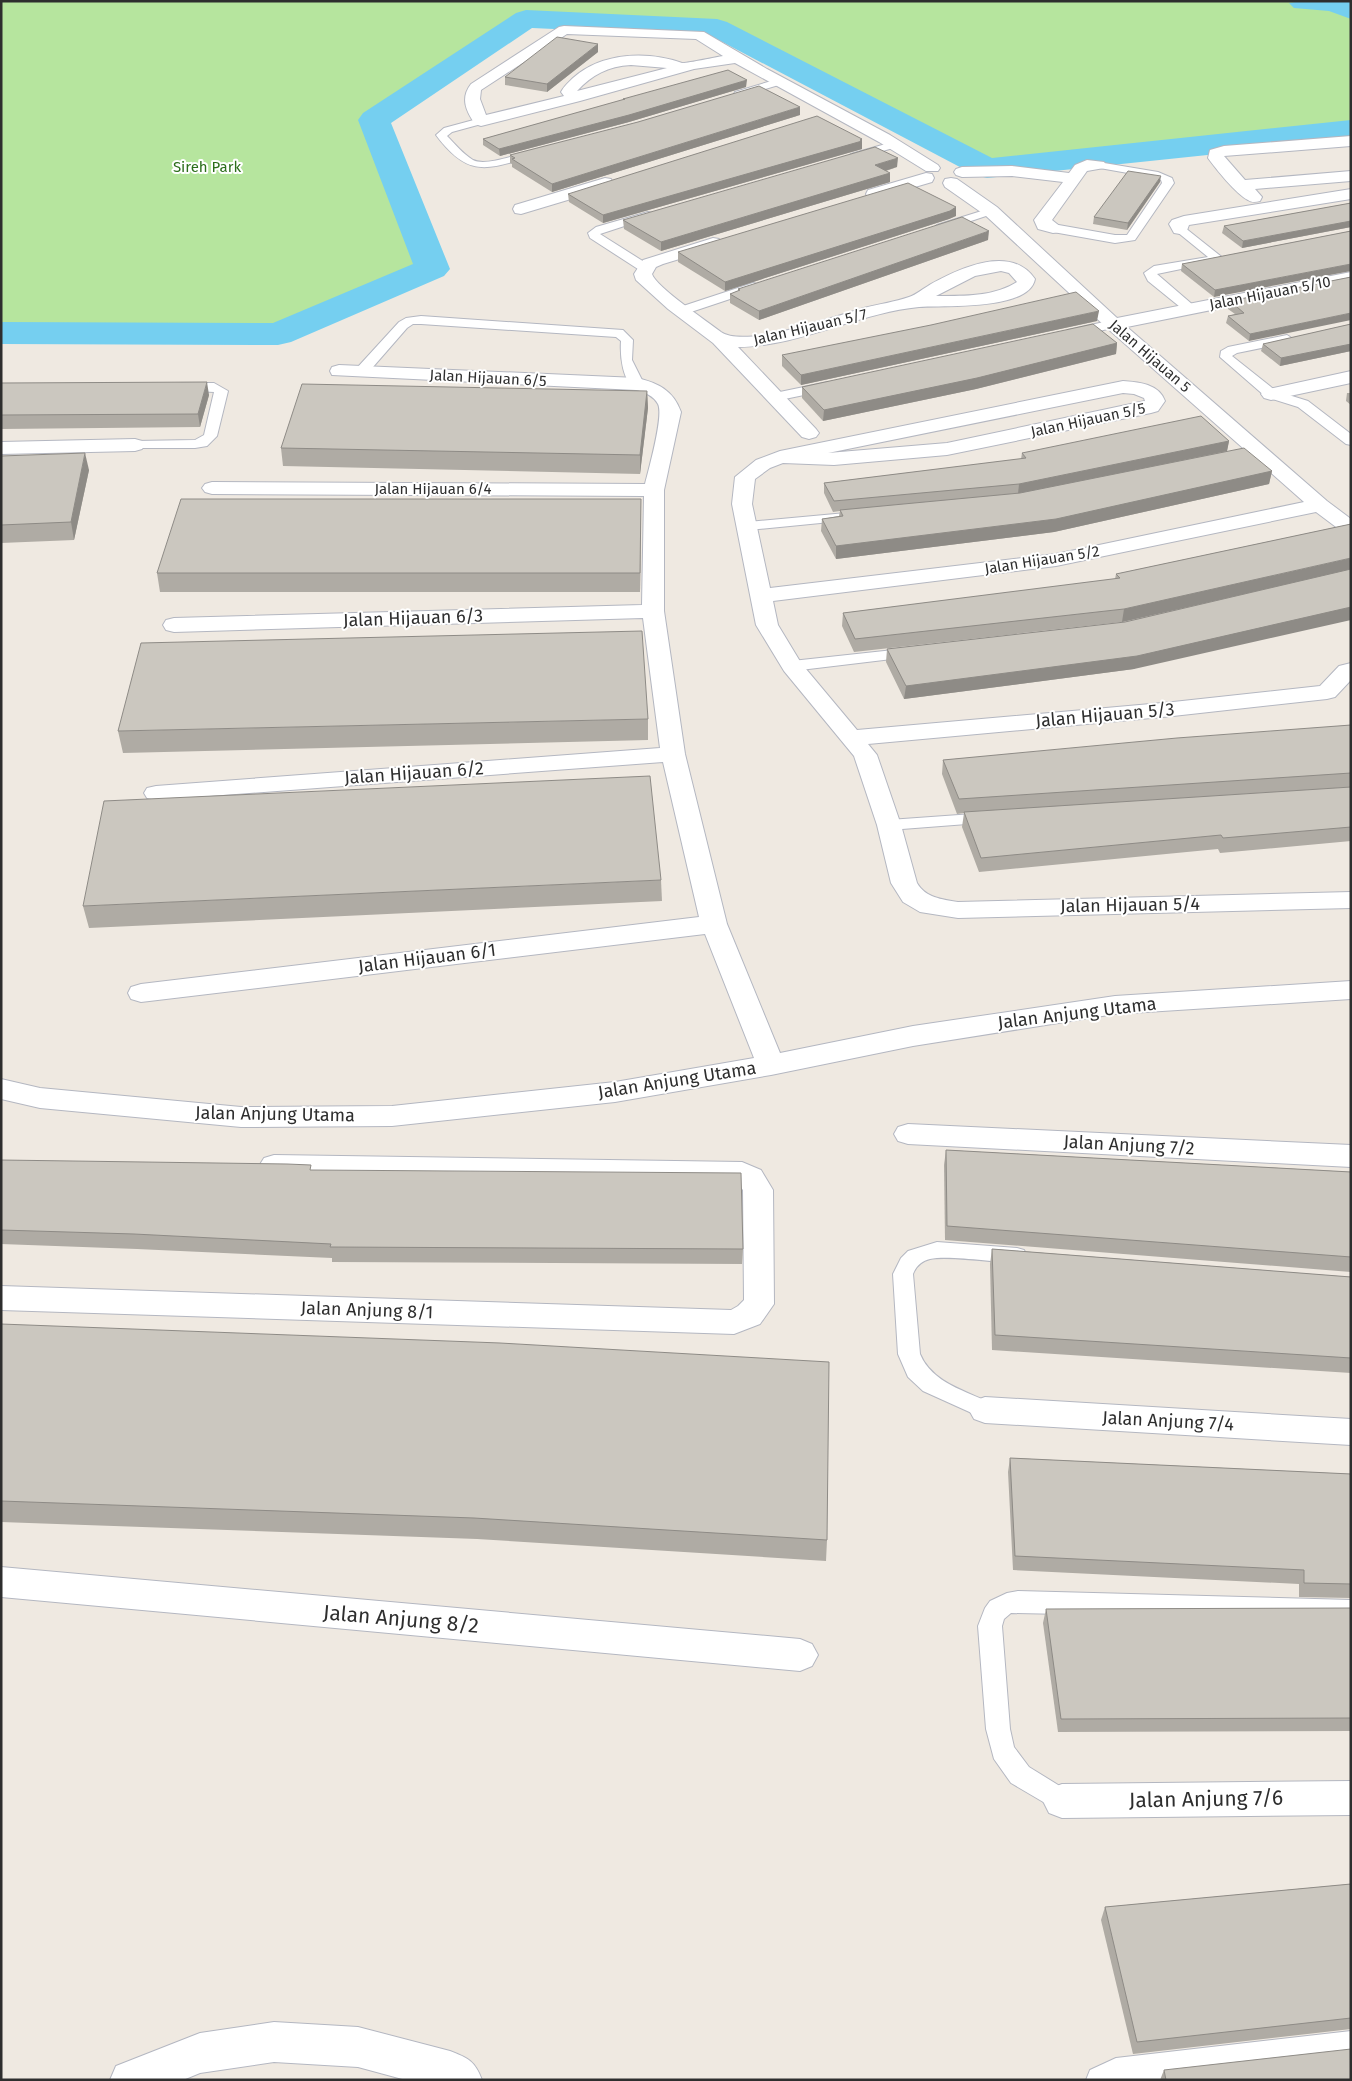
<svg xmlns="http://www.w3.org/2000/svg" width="1352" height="2081" font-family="'Fira Sans',sans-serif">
	<rect width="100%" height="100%" fill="#efe9e1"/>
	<!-- green -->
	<polygon fill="#b6e59e" points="1,1 1339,1 1351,3 1351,130 987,168 717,28 526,19 374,120 432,269 278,334 1,333"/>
	<!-- water -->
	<polygon fill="#75cff0" points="1302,1 1351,1 1351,19 1329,11 1294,8 1289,3"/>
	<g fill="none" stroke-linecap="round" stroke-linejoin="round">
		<!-- river -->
		<polygon fill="#75cff0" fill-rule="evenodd" points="526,10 717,19 727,22 992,158 1351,120 1351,140 987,178 975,175 711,36 532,28 391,123 450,269 444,276 291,342 278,345 1,344 1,322 273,323 413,264 358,120 363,113 516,13"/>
		<defs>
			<g id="lane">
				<polygon points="778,79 782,80 783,82 782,84 739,97 734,94 735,92"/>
				<path d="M481 118 486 121 485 123 452 132 447 136C455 144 463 154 473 160 486 167 521 153 535 150L541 153 539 155C490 167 471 182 436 135L444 128Z"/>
				<polygon points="896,141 900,142 901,144 900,146 855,159 849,156 851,154"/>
				<polygon points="1098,162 1158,172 1172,178 1174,183 1135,240 1115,243 1053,232 1047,228 1053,224 1115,235 1127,235 1162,183 1161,180 1156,178 1094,167 1092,165"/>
				<polygon points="991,208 997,211 995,213 941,231 935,227 937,225"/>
				<polygon points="648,212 652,213 654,215 652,217 600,234 649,265 651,268 649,271 641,271 590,238 588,233 596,227"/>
				<polygon points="1180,225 1184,227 1223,258 1217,262 1212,260 1210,263 1157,274 1193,305 1195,308 1189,312 1185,311 1148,281 1144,273 1154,266 1208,257 1176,231 1174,229 1176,227"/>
				<polygon points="753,283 757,284 759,287 757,290 685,314 681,315 675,311 677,308"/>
				<path d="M421 316 623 330 633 340 632 360 644 384 637 388C622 384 620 354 621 341L616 337 421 324H413L407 328 366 375H356L355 372 356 369 399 322 406 318Z"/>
				<polygon points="1113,320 1119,324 1117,327 1072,337 1066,333 1068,330"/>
				<polygon points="1287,335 1293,339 1291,342 1237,353 1232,356 1276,391 1308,401 1351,434 1351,445 1346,444 1298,407 1266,397 1220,357 1221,351 1228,347"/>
				<polygon points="828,382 835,386 833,389 775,401 768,397 770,394"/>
				<polygon points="182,383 214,383 228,391 217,436 207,446 195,448 130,448 128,445 130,442 135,441 195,440 204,435 214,392 177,390 175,387 177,384"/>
				<polygon points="846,513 851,514 853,517 851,520 748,530 743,529 741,526 743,523 748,522"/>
				<polygon points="912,648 917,650 920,653 917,656 792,671 787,669 784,666 787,663 792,661"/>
				<polygon points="987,813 993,814 995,818 993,822 889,830 883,829 881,825 883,821 889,820"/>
				<path d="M937 1242 1017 1248 1024 1250 1027 1256 1024 1262 1017 1264C997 1262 948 1255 930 1259 922 1261 916 1266 913 1274L920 1354C932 1383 966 1391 993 1404L996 1410 993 1416 985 1419 923 1391 908 1377 898 1354 893 1274 901 1258 908 1251Z"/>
				<polygon points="1018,1591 1351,1600 1351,1620 1011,1613 1004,1619 1002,1626 1010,1729 1014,1747 1029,1767 1071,1793 1075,1801 1071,1809 1062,1813 1011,1783 994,1759 986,1729 978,1626 985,1608 990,1601 1007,1593"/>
				<polygon points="1351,2031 1351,2059 1169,2080 1086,2080 1090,2070 1116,2058"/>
			</g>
			<g id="street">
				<path d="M564 26 704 32 767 69 890 135 938 165 940 168 938 171H926L879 142 735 63 694 69 580 101 481 126 475 124C466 111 460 98 471 84L559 27ZM567 34 696 39 723 56C717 57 684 64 682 63 648 51 602 52 573 78 569 82 564 86 561 92L564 96 486 115 480 99 481 90ZM631 65 667 68 577 91C592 75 608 66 631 65Z"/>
				<path d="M1351 136V146L1224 156 1245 180 1351 171V181L1255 189 1262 197 1260 201C1256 202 1252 203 1248 200 1236 194 1216 169 1208 158L1210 150 1224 146Z"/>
				<polygon points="1087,160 1104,162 1106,165 1104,168 1087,171 1052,220 1062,228 1059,232 1053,233 1038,229 1034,220 1063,182 1012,176 962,177 956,175 954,172 956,169 962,167 1012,166 1069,173 1075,165"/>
				<polygon points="926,173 932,174 934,178 932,182 874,199 868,198 866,194 868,190"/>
				<polygon points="605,178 611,179 613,183 611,187 521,214 515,213 513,209 515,205"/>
				<path d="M951 178 957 179 997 207 1117 318 1351 272V282L1127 327 1327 501 1351 519V535L1344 533 1316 512 1056 566 773 601 778 625 801 663 857 730 1173 702 1320 686 1339 666 1351 663V680L1335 697 1327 699 1173 716 868 744 877 755 901 825 917 883C926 898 941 899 958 902L1351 892V908L958 918 920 912 903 902 891 883 877 825 854 756 784 671 756 625 732 504 735 477 756 460 780 451 1123 381C1139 382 1159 384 1165 401L1158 411 1151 413 947 455 834 465 783 463 770 468 755 479 752 504 770 588 1056 554 1304 502 1107 328 985 215 945 187 943 183 945 179ZM1123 393 1134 394 1144 398 1145 401 947 443 828 453Z"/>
				<polygon points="1351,189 1351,199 1189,225 1186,233 1180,234 1174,233 1169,224 1172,220 1184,216"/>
				<path d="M713 238 719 239 722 243 719 247 663 264 656 267 652 274C656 287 707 321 721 332 746 349 835 316 864 308 879 304 895 302 909 297 916 295 924 288 931 284 960 268 1011 244 1035 279 1029 311 944 305 919 307 858 313 801 346 738 347L816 429 819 433 816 437 809 439 802 437 713 343 668 309 636 280 634 274 643 260ZM1001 271 1009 273 1017 282C993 297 963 296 936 296L975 276Z"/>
				<path d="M339 365 637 378C658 383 673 390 681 412L664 490V611L685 754 727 924 780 1053 913 1026 1115 996 1351 981V999L1115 1014 913 1046 771 1075 615 1102 392 1126 241 1127 40 1108 1 1099V1079L40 1088 241 1107 392 1106 615 1082 754 1058 705 934 141 1002 131 999 128 993 131 987 141 984 699 917 663 762 156 800 147 798 144 793 147 788 156 786 660 748 643 618 174 632 166 630 163 625 166 620 174 618 642 605 644 496 212 494 205 492 202 488 205 484 212 482 645 484C649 468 664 415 658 404 654 396 644 392 636 390L332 375 330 371 332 367Z"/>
				<polygon points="1351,371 1351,383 1271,400 1264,398 1261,394 1264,390"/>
				<polygon points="135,439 142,441 145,445 142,449 135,451 1,454 1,442"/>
				<polygon points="908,1124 1351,1145 1351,1167 908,1144 898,1141 894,1134 898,1127"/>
				<polygon points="274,1155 742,1162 761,1170 773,1190 774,1304 760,1324 734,1334 1,1310 1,1286 731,1310 738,1306 744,1300 743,1190 738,1184 274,1177 264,1174 259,1166 264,1158"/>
				<polygon points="985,1397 1351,1419 1351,1445 985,1423 974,1419 969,1410 974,1401"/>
				<polygon points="1,1567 800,1639 812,1644 818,1655 812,1666 800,1671 1,1597"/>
				<polygon points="1351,1781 1351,1815 1062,1818 1049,1813 1043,1801 1049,1789 1062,1784"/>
				<path d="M274 2022 358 2027 450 2051C468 2058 475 2061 482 2080H406L358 2067 274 2062 200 2073 183 2080H110L116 2066 200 2033Z"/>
			</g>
		</defs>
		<!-- lane casing -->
		<use href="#lane" stroke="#b4b7c1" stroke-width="2"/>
		<!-- street casing -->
		<use href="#street" stroke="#b4b7c1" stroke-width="2"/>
		<!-- lane -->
		<use href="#lane" fill="#fff" fill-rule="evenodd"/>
		<!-- street -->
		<use href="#street" fill="#fff" fill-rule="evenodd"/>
	</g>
	<!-- wall -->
	<g fill="#afaba4">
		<polygon points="598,52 547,92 505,85 505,77"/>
		<polygon points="746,87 629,122 500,156 483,145 483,139 623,100 623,99"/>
		<polygon points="800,115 552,192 512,167 512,164 510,163 510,155"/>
		<polygon points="862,141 862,149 603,223 569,202 568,194"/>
		<polygon points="897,167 886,171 890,182 661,251 624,229 623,220"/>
		<polygon points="1160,182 1127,230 1093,224 1094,217"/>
		<polygon points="1351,203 1351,227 1242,248 1222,233 1224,226"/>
		<polygon points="956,216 949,219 725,291 678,262 678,252"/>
		<polygon points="1351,231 1214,297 1181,271 1182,264"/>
		<polygon points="988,240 759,320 730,303 730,294 738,291 738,289"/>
		<polygon points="1351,277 1249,341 1226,323 1228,316 1235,314 1228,309 1230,301"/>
		<polygon points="1097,321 801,385 782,366 782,355"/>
		<polygon points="1351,324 1351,351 1280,366 1261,351 1263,344"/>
		<polygon points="1117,343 1116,354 976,389 823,421 802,398 802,387"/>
		<polygon points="1,383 209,395 200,427 1,429"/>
		<polygon points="647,391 648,408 640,474 283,466 281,448"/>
		<polygon points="1347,393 1351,393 1351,405 1346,401"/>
		<polygon points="1229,441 1227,451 1272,471 1269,484 1054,532 836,559 821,531 822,519 839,516 840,511 833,512 824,493 824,483 1021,459 1022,453"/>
		<polygon points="1,456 89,470 74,540 1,543"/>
		<polygon points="641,499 640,592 160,592 157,573"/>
		<polygon points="1351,524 1134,669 904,699 886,662 887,649 1125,622 1244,594 1122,622 854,652 842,626 843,613 1115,579 1116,574"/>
		<polygon points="648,719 648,740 123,753 118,731"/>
		<polygon points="1351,725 1351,841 1220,853 1218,849 979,872 962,827 964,813 957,814 942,774 943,760"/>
		<polygon points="661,880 662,901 89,928 83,906"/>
		<polygon points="946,1150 1351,1172 1351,1272 945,1240 944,1165"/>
		<polygon points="1,1160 312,1170 743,1249 742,1264 332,1262 332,1258 137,1249 1,1244"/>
		<polygon points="992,1249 1351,1277 1351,1373 992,1350 990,1264"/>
		<polygon points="1,1324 827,1540 826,1561 477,1539 1,1522"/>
		<polygon points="1010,1458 1351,1474 1351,1598 1299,1597 1299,1584 1013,1570 1008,1472"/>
		<polygon points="1351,1608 1351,1731 1058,1732 1043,1623 1046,1609"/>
		<polygon points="1351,1884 1351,2029 1133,2054 1101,1920 1105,1907"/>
		<polygon points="1164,2070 1351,2080 1160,2080"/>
	</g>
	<!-- shaded-wall -->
	<g fill="#8e8b86">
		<polygon points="598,44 598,52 547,92 547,84"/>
		<polygon points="747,80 746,87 629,122 500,156 499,149"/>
		<polygon points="800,107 800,115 552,192 552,184"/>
		<polygon points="862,139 862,149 603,223 603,215"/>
		<polygon points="898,158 897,167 875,174 875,165"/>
		<polygon points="890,173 890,182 661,251 661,242"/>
		<polygon points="1161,176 1160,182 1127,230 1128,223"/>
		<polygon points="956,207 956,216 949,219 725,291 725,282"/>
		<polygon points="1351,221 1351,227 1242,248 1243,241"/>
		<polygon points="989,231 988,240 759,320 759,311"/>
		<polygon points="1351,264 1351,271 1214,297 1215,290"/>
		<polygon points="1099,311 1097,321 801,385 801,375"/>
		<polygon points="1351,313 1351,320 1249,341 1250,334"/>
		<polygon points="1117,343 1116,354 976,389 823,421 824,410"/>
		<polygon points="1351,344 1351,351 1280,366 1281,358"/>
		<polygon points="207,382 209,395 200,427 198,414"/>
		<polygon points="647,391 648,408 640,474 640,455"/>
		<polygon points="1229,441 1227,451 1018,494 1019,484"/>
		<polygon points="85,453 89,470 74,540 71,522"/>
		<polygon points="1272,471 1269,484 1054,532 836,559 836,546"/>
		<polygon points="641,499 641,517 640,592 640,573"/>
		<polygon points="1351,558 1351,570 1122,622 1124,609"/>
		<polygon points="1351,607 1351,620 1134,669 904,699 906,686"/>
	</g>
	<!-- building -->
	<g fill="#cbc7bf" stroke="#8e8b86">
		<polygon points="557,37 598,44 547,84 505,77"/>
		<polygon points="728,70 747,80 629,115 499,149 483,139 625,99 623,99"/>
		<polygon points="759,86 800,107 552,184 512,159 515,158 510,155 638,122"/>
		<polygon points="817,116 862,139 860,140 862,141 603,215 568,194"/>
		<polygon points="875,147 898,158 875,165 890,173 661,242 623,220"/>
		<polygon points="1128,171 1161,176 1128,223 1094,217"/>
		<polygon points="908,183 956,207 950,211 725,282 678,252"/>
		<polygon points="1351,203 1351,221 1243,241 1224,226"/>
		<polygon points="962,217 989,231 759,311 730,294 740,290 738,289"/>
		<polygon points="1351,231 1351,264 1215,290 1182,264"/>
		<polygon points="1351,277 1351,313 1250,334 1228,316 1244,313 1230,301"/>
		<polygon points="1076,292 1099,311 801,375 782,355 931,325"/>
		<polygon points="1093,324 1117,343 977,378 824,410 802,387"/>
		<polygon points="1351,324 1351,344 1281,358 1263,344"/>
		<polygon points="207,382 198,414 1,415 1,383"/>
		<polygon points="302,384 647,391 640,455 281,448"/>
		<polygon points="1201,416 1229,441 1019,484 834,501 824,483 1026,458 1022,453"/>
		<polygon points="1244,448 1272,471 1056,519 836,546 822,519 843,516 840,510 1020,493"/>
		<polygon points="85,453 71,522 1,525 1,456"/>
		<polygon points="181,499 641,499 640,573 157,573"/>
		<polygon points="1351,524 1351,558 1124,609 855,639 843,613 1120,578 1116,574"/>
		<polygon points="1351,569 1351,607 1137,656 906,686 887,649 1125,622"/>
		<polygon points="642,631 648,719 118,731 141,643"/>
		<polygon points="1351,725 1351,773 959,799 943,760 1177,738"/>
		<polygon points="650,776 661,880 83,906 104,801"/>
		<polygon points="1351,787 1351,827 1223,838 1221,835 981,858 964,812"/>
		<polygon points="946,1150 1351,1172 1351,1257 947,1226"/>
		<polygon points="1,1160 287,1164 311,1165 310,1170 741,1173 743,1249 330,1247 331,1244 134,1234 1,1230"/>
		<polygon points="992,1249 1351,1277 1351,1358 995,1335"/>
		<polygon points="1,1324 500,1343 829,1362 827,1540 474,1518 1,1501"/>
		<polygon points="1010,1458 1351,1474 1351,1584 1304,1583 1304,1570 1015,1556"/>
		<polygon points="1351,1608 1351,1718 1061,1719 1046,1609"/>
		<polygon points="1351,1884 1351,2018 1137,2042 1105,1907"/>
		<polygon points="1351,2049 1351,2080 1166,2080 1164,2070"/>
	</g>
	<g text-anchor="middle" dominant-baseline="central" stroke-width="4" stroke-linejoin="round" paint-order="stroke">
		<!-- far-park labels -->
		<g font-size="15" fill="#2c6e1b" stroke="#fff">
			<text x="207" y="167">Sireh Park</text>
		</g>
		<!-- far-street labels -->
		<g font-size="15" fill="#2e2e2e" stroke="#fff">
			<text transform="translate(1270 293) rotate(-11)">Jalan Hijauan 5/10</text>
			<text transform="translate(810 327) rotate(-13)">Jalan Hijauan 5/7</text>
			<text transform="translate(1150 356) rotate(41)">Jalan Hijauan 5</text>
			<text transform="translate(488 378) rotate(3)">Jalan Hijauan 6/5</text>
			<text transform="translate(1088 420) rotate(-12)">Jalan Hijauan 5/5</text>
			<text x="433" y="489">Jalan Hijauan 6/4</text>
			<text transform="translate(1042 560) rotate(-9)">Jalan Hijauan 5/2</text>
		</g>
		<!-- street labels -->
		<g font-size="18" fill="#2e2e2e" stroke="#fff">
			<text transform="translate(413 618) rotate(-2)">Jalan Hijauan 6/3</text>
			<text transform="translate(1105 715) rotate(-5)">Jalan Hijauan 5/3</text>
			<text transform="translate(414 773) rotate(-4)">Jalan Hijauan 6/2</text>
			<text transform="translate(1130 905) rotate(-1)">Jalan Hijauan 5/4</text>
			<text transform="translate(427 958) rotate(-7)">Jalan Hijauan 6/1</text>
			<text transform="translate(1077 1013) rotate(-7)">Jalan Anjung Utama</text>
			<text transform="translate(677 1080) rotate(-9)">Jalan Anjung Utama</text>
			<text transform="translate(275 1114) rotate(1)">Jalan Anjung Utama</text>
			<text transform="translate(1129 1145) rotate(3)">Jalan Anjung 7/2</text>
			<text transform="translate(367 1310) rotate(2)">Jalan Anjung 8/1</text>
			<text transform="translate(1168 1421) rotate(3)">Jalan Anjung 7/4</text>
		</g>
		<!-- near-street labels -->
		<g font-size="21" fill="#2e2e2e" stroke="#fff">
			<text transform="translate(401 1619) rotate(5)">Jalan Anjung 8/2</text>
			<text transform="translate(1206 1799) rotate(-1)">Jalan Anjung 7/6</text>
		</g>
	</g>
	<!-- border -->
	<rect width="1352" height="2081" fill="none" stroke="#2e2e2e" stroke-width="5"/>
</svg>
